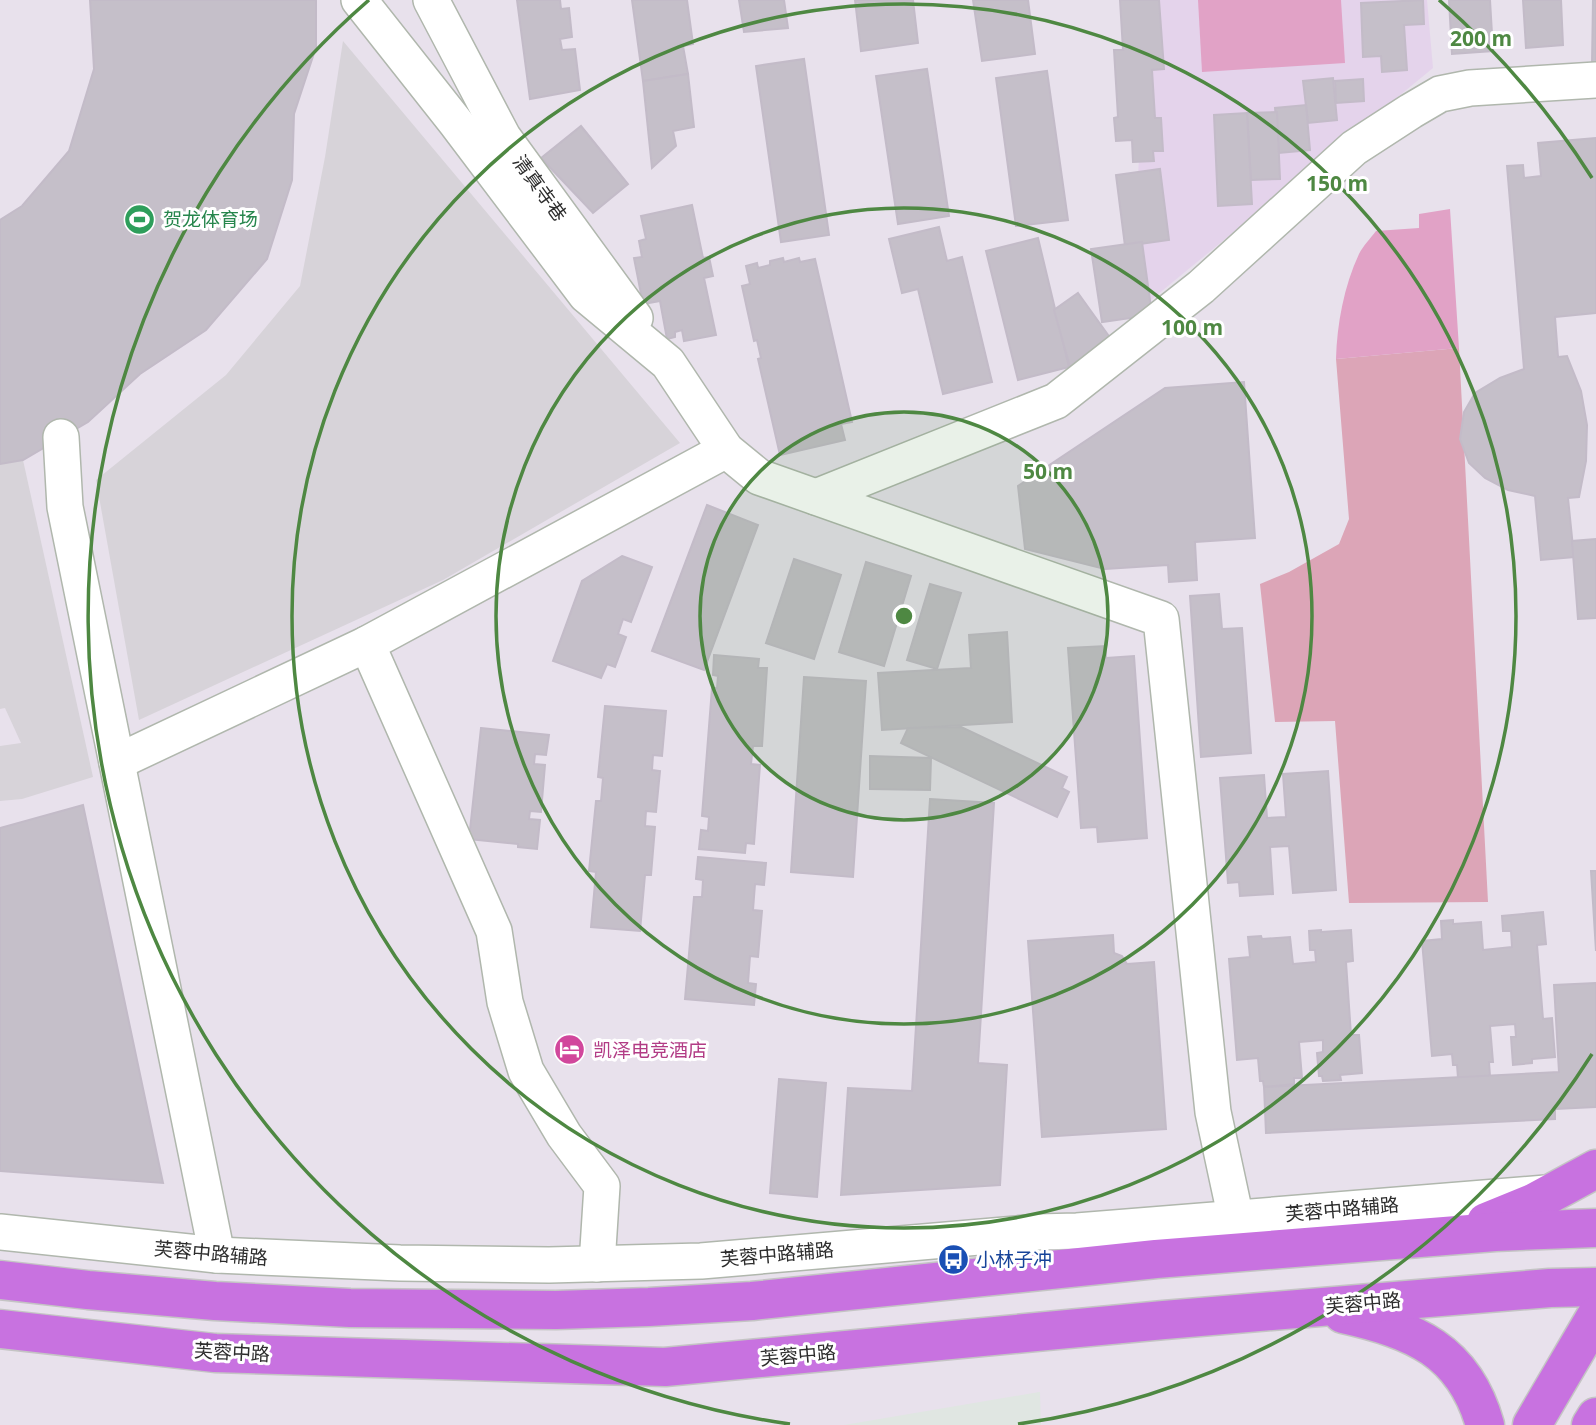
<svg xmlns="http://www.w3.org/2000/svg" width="1596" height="1425" font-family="'Open Sans','Noto Sans SC',sans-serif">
	<rect width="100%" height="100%" fill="#e8e1ec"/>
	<!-- industrial -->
	<polygon fill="#e0e6e2" points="1040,1392 1041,1425 844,1425 1039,1392"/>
	<!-- education -->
	<polygon fill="#e4d3eb" points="1149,0 1427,0 1433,68 1129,318"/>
	<!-- green -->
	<polygon fill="#dca5b7" points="1459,348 1488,902 1349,903 1335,721 1275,722 1260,584 1289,572 1339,544 1349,519 1336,359"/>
	<!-- pitch -->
	<g fill="#e1a2c6">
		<polygon points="1198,0 1341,0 1345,63 1202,72"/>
		<path d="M1450 209 1459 348 1336 359C1337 324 1344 286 1359 254 1363 246 1370 239 1376 231L1419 228V214Z"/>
	</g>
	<!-- plaza -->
	<g fill="#d7d3d9">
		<polygon points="343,41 680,443 443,580 139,720 96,480 226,375 300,286 325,157"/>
		<polygon points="23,460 93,777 22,799 0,801 0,746 21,743 5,708 0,709 0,464"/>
	</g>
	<!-- building -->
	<g fill="#c5bfc9" stroke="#c3bbc8" stroke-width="2">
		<polygon points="90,0 316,0 316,47 294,114 292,180 267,259 206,330 140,374 88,422 23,460 0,464 0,220 22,206 69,151 94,69"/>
		<polygon points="517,0 560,0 561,9 569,8 572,37 560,39 562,50 575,49 580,90 530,99"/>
		<polygon points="632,0 687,0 693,44 683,46 688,74 643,81"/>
		<polygon points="739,0 784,0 788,28 744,32"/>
		<polygon points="855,0 913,0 918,43 861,51"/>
		<polygon points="973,0 1028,0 1035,54 982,61"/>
		<polygon points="1120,0 1159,0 1164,69 1152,70 1155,118 1161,118 1163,151 1153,151 1154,161 1133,162 1132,140 1116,141 1114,118 1118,117 1114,50 1123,50"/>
		<polygon points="1423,0 1424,24 1404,25 1407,70 1382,72 1381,56 1363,57 1361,3"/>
		<polygon points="1449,0 1490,0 1493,51 1452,54"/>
		<polygon points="1523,0 1561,0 1563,45 1526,48"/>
		<polygon points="1593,0 1596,0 1596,64 1592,65"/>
		<polygon points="804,59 829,235 781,242 756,66"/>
		<polygon points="927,69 949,216 898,224 876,76"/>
		<polygon points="1047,71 1068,220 1016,226 996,78"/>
		<polygon points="688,74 694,127 673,131 676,146 652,168 643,81"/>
		<polygon points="1333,78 1337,120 1308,123 1303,81"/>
		<polygon points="1363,79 1364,101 1336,103 1335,81"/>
		<polygon points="1306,105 1310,150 1279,153 1275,108"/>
		<polygon points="1277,112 1280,179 1251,180 1247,113"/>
		<polygon points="1247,113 1252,204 1218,206 1214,115"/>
		<polygon points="581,126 628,184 593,213 541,158"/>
		<polygon points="1596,138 1596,313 1555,317 1558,357 1567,356 1581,391 1587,425 1586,461 1579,497 1568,498 1574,557 1541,560 1535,496 1508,490 1485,478 1469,463 1460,439 1464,412 1475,393 1500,378 1524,369 1507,166 1523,165 1524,178 1541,176 1538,143"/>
		<polygon points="1160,169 1169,240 1125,246 1116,175"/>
		<polygon points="692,205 703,258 709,257 713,276 704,278 716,335 684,341 682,330 675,332 675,337 667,339 660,301 643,304 634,258 642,257 639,241 646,239 641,216"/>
		<polygon points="939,227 947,261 962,257 992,382 943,394 918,289 902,293 889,239"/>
		<polygon points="1038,238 1069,367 1018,380 986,251"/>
		<polygon points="1142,242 1152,315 1102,322 1091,249"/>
		<polygon points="783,258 784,262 799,258 800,262 815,259 852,422 841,424 845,440 780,455 758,359 761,358 757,340 754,341 742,286 750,284 746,266 757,263 758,268 770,265 770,261"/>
		<polygon points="1078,293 1116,346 1076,376 1070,367 1054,310"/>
		<polygon points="1244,382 1255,538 1195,542 1197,580 1169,582 1168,565 1105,569 1025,549 1018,486 1165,388"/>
		<polygon points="707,505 758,525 704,670 652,651"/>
		<polygon points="1596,539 1596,618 1578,619 1572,541"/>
		<polygon points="622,556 652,567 631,622 623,619 618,634 626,637 615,667 607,664 601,678 553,661 582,581"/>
		<polygon points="794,559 841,575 814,659 766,643"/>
		<polygon points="866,562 911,576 884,666 839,652"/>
		<polygon points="930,584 961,593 937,669 907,660"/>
		<polygon points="1219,594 1222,629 1242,628 1251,753 1201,757 1190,596"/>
		<polygon points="1007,632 1012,722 882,730 878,673 971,668 969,635"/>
		<polygon points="1106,646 1106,658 1134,656 1147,838 1098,842 1097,827 1081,828 1068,648"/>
		<polygon points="714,655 759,659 758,668 767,668 762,746 753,746 751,764 760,765 754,844 746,843 745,853 699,849 701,830 708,831 709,817 702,816 712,688 717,688 718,676 713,675"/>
		<polygon points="804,677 866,681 853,877 791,872"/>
		<polygon points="605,706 666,711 662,756 653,755 652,770 660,771 656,812 646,811 645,826 655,827 651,875 645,875 640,931 591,927 596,872 589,871 596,801 601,801 603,778 598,777"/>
		<polygon points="961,727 1067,777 1062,788 1069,792 1057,817 901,743 908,728"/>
		<polygon points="481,728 549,735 546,755 535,754 534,764 545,765 541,812 530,811 529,819 540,820 537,849 518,847 518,844 469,839"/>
		<polygon points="870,756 931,758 930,790 870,789"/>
		<polygon points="1328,771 1336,890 1293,893 1289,846 1270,847 1273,894 1240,896 1239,882 1228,883 1220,778 1264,775 1267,818 1286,817 1283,774"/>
		<polygon points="930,799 994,803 978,1063 1007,1065 1000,1185 841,1195 848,1088 912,1091"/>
		<polygon points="83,805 163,1183 0,1171 0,828"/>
		<polygon points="698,857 766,863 764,885 755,884 753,910 762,911 758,957 750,956 748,983 756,984 754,1005 685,999 694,897 702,897 703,880 696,879"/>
		<polygon points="1591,871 1596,871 1596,951"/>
		<polygon points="1543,912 1546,944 1537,945 1543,1019 1552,1018 1555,1057 1532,1059 1532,1063 1513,1065 1511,1037 1516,1037 1515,1024 1490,1026 1493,1062 1489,1062 1490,1076 1458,1078 1457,1065 1453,1065 1452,1054 1432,1056 1422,941 1442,939 1441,921 1453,920 1453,924 1481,922 1483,950 1512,947 1511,931 1503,931 1502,916"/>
		<polygon points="1321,930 1321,932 1351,930 1353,961 1346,962 1351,1035 1359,1035 1362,1073 1340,1075 1341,1080 1323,1081 1322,1076 1319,1076 1317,1053 1323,1052 1323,1040 1299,1042 1302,1078 1294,1078 1294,1084 1264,1087 1263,1081 1260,1081 1258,1058 1237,1060 1229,959 1250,957 1248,937 1261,936 1262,939 1290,937 1293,964 1316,962 1315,950 1310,950 1309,931"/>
		<polygon points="1113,935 1114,953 1122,956 1127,964 1154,962 1166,1129 1042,1137 1028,941"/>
		<polygon points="1596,983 1596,1107 1555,1109 1555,1119 1266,1133 1264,1087 1559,1072 1554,985"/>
		<polygon points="779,1079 826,1083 817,1197 770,1193"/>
	</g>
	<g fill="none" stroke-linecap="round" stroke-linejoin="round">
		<defs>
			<g id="minor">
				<polyline points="359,0 457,124 586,295 668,363 726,450 759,477 1161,619 1213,1112 1236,1219 1240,1253"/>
				<polyline points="431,0 503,137 635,318"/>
				<polyline points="61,437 65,507 217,1255"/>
				<polyline points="816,497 1056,401 1201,287 1354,148 1411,111 1440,94 1470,88 1596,80"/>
				<polyline points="117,762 367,644"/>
				<polyline points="0,1232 217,1255 400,1263 549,1265 701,1261 1038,1232 1077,1231 1546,1193"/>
				<polyline points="597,1264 602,1186 564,1135 526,1071 505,1002 494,931 367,644 726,450"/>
			</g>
			<g id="major">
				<polyline points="1486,1222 1535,1202 1596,1169"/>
				<polyline points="0,1280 88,1290 215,1301 350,1308 556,1310 649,1307 752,1301 1156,1259 1495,1232 1596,1228"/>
				<path d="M1343 1314C1414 1330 1464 1350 1485 1425"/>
				<polyline points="0,1329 215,1353 665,1367 1164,1320 1550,1288 1596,1287"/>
				<polyline points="1532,1425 1596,1316"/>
				<polyline points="1591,1425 1596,1417"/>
			</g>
		</defs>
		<!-- minor casing -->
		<use href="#minor" stroke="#b0b7ad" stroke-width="38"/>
		<!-- major casing -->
		<use href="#major" stroke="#c4c4c4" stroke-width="41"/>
		<!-- minor -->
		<use href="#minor" stroke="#fff" stroke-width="35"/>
		<!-- major -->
		<use href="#major" stroke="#c872e0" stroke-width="38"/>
	</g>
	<!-- distance rings -->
	<circle cx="904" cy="616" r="204" fill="#4e8842" fill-opacity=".12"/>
	<g fill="none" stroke="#4e8842" stroke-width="3.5">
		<circle cx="904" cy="616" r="204"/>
		<circle cx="904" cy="616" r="408"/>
		<circle cx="904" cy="616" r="612"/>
		<path d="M1592 1054A816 816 0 0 1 1018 1424M790 1424A816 816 0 0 1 369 0M1439 0A816 816 0 0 1 1592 178"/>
	</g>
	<!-- icons -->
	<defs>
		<symbol id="stadium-disc" viewBox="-11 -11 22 22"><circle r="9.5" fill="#2e9e5b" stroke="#fff"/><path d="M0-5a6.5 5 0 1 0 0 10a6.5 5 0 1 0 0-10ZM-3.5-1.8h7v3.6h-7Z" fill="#fff"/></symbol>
		<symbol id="hotel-disc" viewBox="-11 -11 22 22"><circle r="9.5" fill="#d1479c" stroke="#fff"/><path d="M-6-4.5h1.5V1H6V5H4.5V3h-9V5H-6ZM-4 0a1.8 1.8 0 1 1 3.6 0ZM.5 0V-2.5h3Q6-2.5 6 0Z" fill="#fff"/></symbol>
		<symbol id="bus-disc" viewBox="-11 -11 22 22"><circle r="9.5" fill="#1a4fb4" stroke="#fff"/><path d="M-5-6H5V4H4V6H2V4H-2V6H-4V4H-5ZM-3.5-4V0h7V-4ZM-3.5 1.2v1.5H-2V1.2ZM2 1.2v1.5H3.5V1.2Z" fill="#fff"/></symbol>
	</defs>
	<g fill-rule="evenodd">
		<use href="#stadium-disc" x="122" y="202" width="35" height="35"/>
		<use href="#hotel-disc" x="552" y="1032" width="35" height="35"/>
		<use href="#bus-disc" x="936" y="1242" width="35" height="35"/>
	</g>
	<g text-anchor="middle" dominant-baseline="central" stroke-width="6" stroke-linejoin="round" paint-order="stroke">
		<!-- street labels -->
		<g font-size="19" fill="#2d2d2d" stroke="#fff">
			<text transform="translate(540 188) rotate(54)">清真寺巷</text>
			<text transform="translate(1342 1209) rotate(-5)">芙蓉中路辅路</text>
			<text transform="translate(211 1253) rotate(5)">芙蓉中路辅路</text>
			<text transform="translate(777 1254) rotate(-5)">芙蓉中路辅路</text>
			<text transform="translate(1363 1303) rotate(-5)">芙蓉中路</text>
			<text transform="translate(232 1352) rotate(3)">芙蓉中路</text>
			<text transform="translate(798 1355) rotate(-5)">芙蓉中路</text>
		</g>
		<!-- leisure labels -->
		<g font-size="19" fill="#27864d" stroke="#fff" text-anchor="start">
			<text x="163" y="219">贺龙体育场</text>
		</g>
		<!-- hotel labels -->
		<g font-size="19" fill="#b23c85" stroke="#fff" text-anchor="start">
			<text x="593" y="1050">凯泽电竞酒店</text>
		</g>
		<!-- transit labels -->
		<g font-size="19" fill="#164399" stroke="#fff" text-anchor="start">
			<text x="976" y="1259">小林子冲</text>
		</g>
	</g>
	<circle cx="904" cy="616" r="10" fill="#4e8842" stroke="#fff" stroke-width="3.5"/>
	<g font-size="21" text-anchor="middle" font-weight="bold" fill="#4e8842" stroke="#fff" stroke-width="6" stroke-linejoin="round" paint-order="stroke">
		<text x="1481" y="46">200 m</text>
		<text x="1337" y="191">150 m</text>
		<text x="1192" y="335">100 m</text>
		<text x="1048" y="479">50 m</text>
	</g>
</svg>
